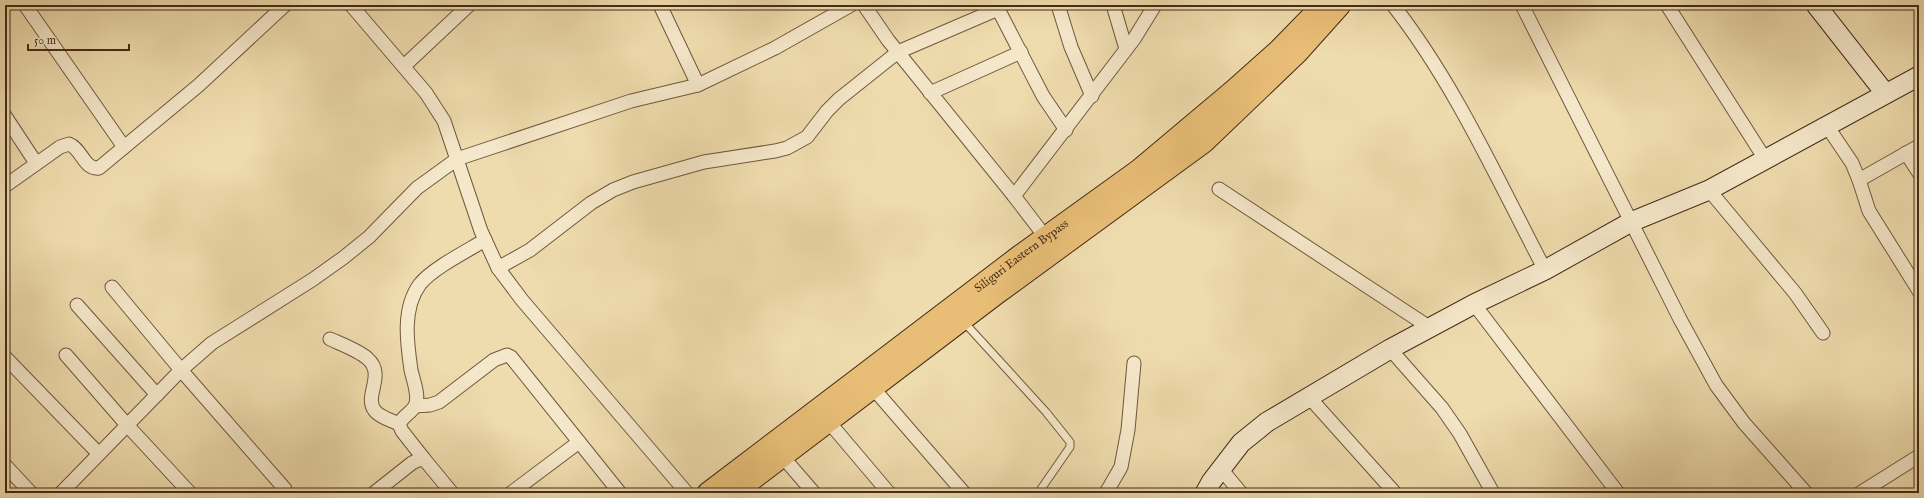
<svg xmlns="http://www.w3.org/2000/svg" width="1924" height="498" font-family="'IM FELL English',serif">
	<rect width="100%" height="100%" fill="#efdcae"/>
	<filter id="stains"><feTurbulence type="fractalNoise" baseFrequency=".005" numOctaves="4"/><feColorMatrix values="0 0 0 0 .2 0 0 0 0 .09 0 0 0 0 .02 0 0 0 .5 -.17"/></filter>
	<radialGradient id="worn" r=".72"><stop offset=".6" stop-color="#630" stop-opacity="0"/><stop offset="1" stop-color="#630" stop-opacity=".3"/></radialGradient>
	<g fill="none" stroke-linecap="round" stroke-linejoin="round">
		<defs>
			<polyline id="lane" points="963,321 1046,412 1070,442 1070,447 1041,489"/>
			<g id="street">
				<polyline points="25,5 124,147"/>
				<polyline points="351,5 426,93 444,121 481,231 498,268 522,300 687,493"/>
				<polyline points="660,5 698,85"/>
				<polyline points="864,5 888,40 1014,196 1050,243"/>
				<polyline points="996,5 1043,96 1066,130"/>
				<polyline points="1058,5 1071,47 1092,96"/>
				<polyline points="1113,5 1126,49"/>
				<path d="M1393 5C1455 84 1498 181 1545 270"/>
				<polyline points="1522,5 1680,319 1716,385 1744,423 1806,493"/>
				<polyline points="1667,5 1765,159"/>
				<polyline points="404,66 469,5"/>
				<polyline points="930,93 1021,52"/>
				<polyline points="5,116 36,163"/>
				<polyline points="1827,126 1852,163 1859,180 1869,211 1919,291"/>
				<polyline points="1906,153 1919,173"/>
				<polyline points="1859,180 1919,146"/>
				<path d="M5 186 60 147 69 144C82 149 84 170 99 168L199 85 285 5"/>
				<polyline points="1219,189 1429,327"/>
				<polyline points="1709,190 1795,293 1823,333"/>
				<polyline points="1014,196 1134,39 1155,5"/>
				<polyline points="498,268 530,250 591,203 613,190 633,182 704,162 775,151 787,148 807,137 827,111 839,99 898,52 998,9"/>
				<polyline points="112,287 181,370 285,489"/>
				<polyline points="1474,304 1618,493"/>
				<polyline points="77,305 157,395"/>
				<path d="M330 339C341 344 360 351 368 359 386 375 363 397 375 411 381 418 391 420 399 424"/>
				<polyline points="1390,349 1442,408 1460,434 1493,493"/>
				<polyline points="66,355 127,425 190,493"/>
				<polyline points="5,357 98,453"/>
				<polyline points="873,388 964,493"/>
				<polyline points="1309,397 1395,493"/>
				<polyline points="415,406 430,405 439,402 494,360 507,355 511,357 620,493"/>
				<polyline points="828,421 889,493"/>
				<polyline points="782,456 814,493"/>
				<path d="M424 459 402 431 399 424C403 416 411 413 415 406 420 396 413 380 411 370 407 343 402 308 420 284 433 268 467 251 485 240"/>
				<polyline points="5,465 31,493"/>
				<polyline points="1221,469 1241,493"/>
				<polyline points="61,493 181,370 212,343 312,280 343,258 369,237 417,188 457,159 631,101 698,85 775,48 851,5"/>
				<polyline points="374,493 412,463 418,460 424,459 452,493"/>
				<polyline points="511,493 579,442"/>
				<polyline points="1106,493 1121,467 1128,430 1134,363"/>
				<polyline points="1860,493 1919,456"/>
			</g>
			<g id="secondary">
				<polyline points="1816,5 1885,93"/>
				<polyline points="1205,493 1211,482 1241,443 1267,422 1390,349 1474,304 1545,270 1631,222 1709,190 1919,76"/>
			</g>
			<g id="primary">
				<path id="s1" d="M708 493 1021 255 1139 170 1233 91 1279 50 1323 5"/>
				<polyline points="734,493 996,294 1204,142 1297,53 1340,5"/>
			</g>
		</defs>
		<!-- lane casing -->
		<use href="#lane" stroke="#70573e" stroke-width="9"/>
		<!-- street casing -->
		<use href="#street" stroke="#70573e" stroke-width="15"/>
		<!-- secondary casing -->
		<use href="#secondary" stroke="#452b18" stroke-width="21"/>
		<!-- primary casing -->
		<use href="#primary" stroke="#452b18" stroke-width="23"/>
		<!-- lane -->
		<use href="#lane" stroke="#f5e8ca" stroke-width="7"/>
		<!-- street -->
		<use href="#street" stroke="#f5e8ca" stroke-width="13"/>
		<!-- secondary -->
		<use href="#secondary" stroke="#f5e8ca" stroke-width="19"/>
		<!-- primary -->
		<use href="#primary" stroke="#e8be77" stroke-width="21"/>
	</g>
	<g text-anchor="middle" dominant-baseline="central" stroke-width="3" stroke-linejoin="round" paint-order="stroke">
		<!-- street labels -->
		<g font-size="12" fill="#452b18" stroke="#f5e8ca">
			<text stroke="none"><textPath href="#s1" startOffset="393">Siliguri Eastern Bypass</textPath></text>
		</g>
	</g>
	<!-- margin -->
	<rect width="1924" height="498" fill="none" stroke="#efdcae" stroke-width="20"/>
	<rect x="6" y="6" width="1912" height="486" fill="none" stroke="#452b18" stroke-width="2"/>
	<rect x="10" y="10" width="1904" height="478" fill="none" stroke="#452b18"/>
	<!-- scale -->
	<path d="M28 44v6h101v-6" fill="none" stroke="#452b18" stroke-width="2"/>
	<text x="34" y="44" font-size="12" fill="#452b18" stroke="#f5e8ca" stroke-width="3" paint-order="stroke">50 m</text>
	<rect width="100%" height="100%" filter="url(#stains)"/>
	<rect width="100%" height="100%" fill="url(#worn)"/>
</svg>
